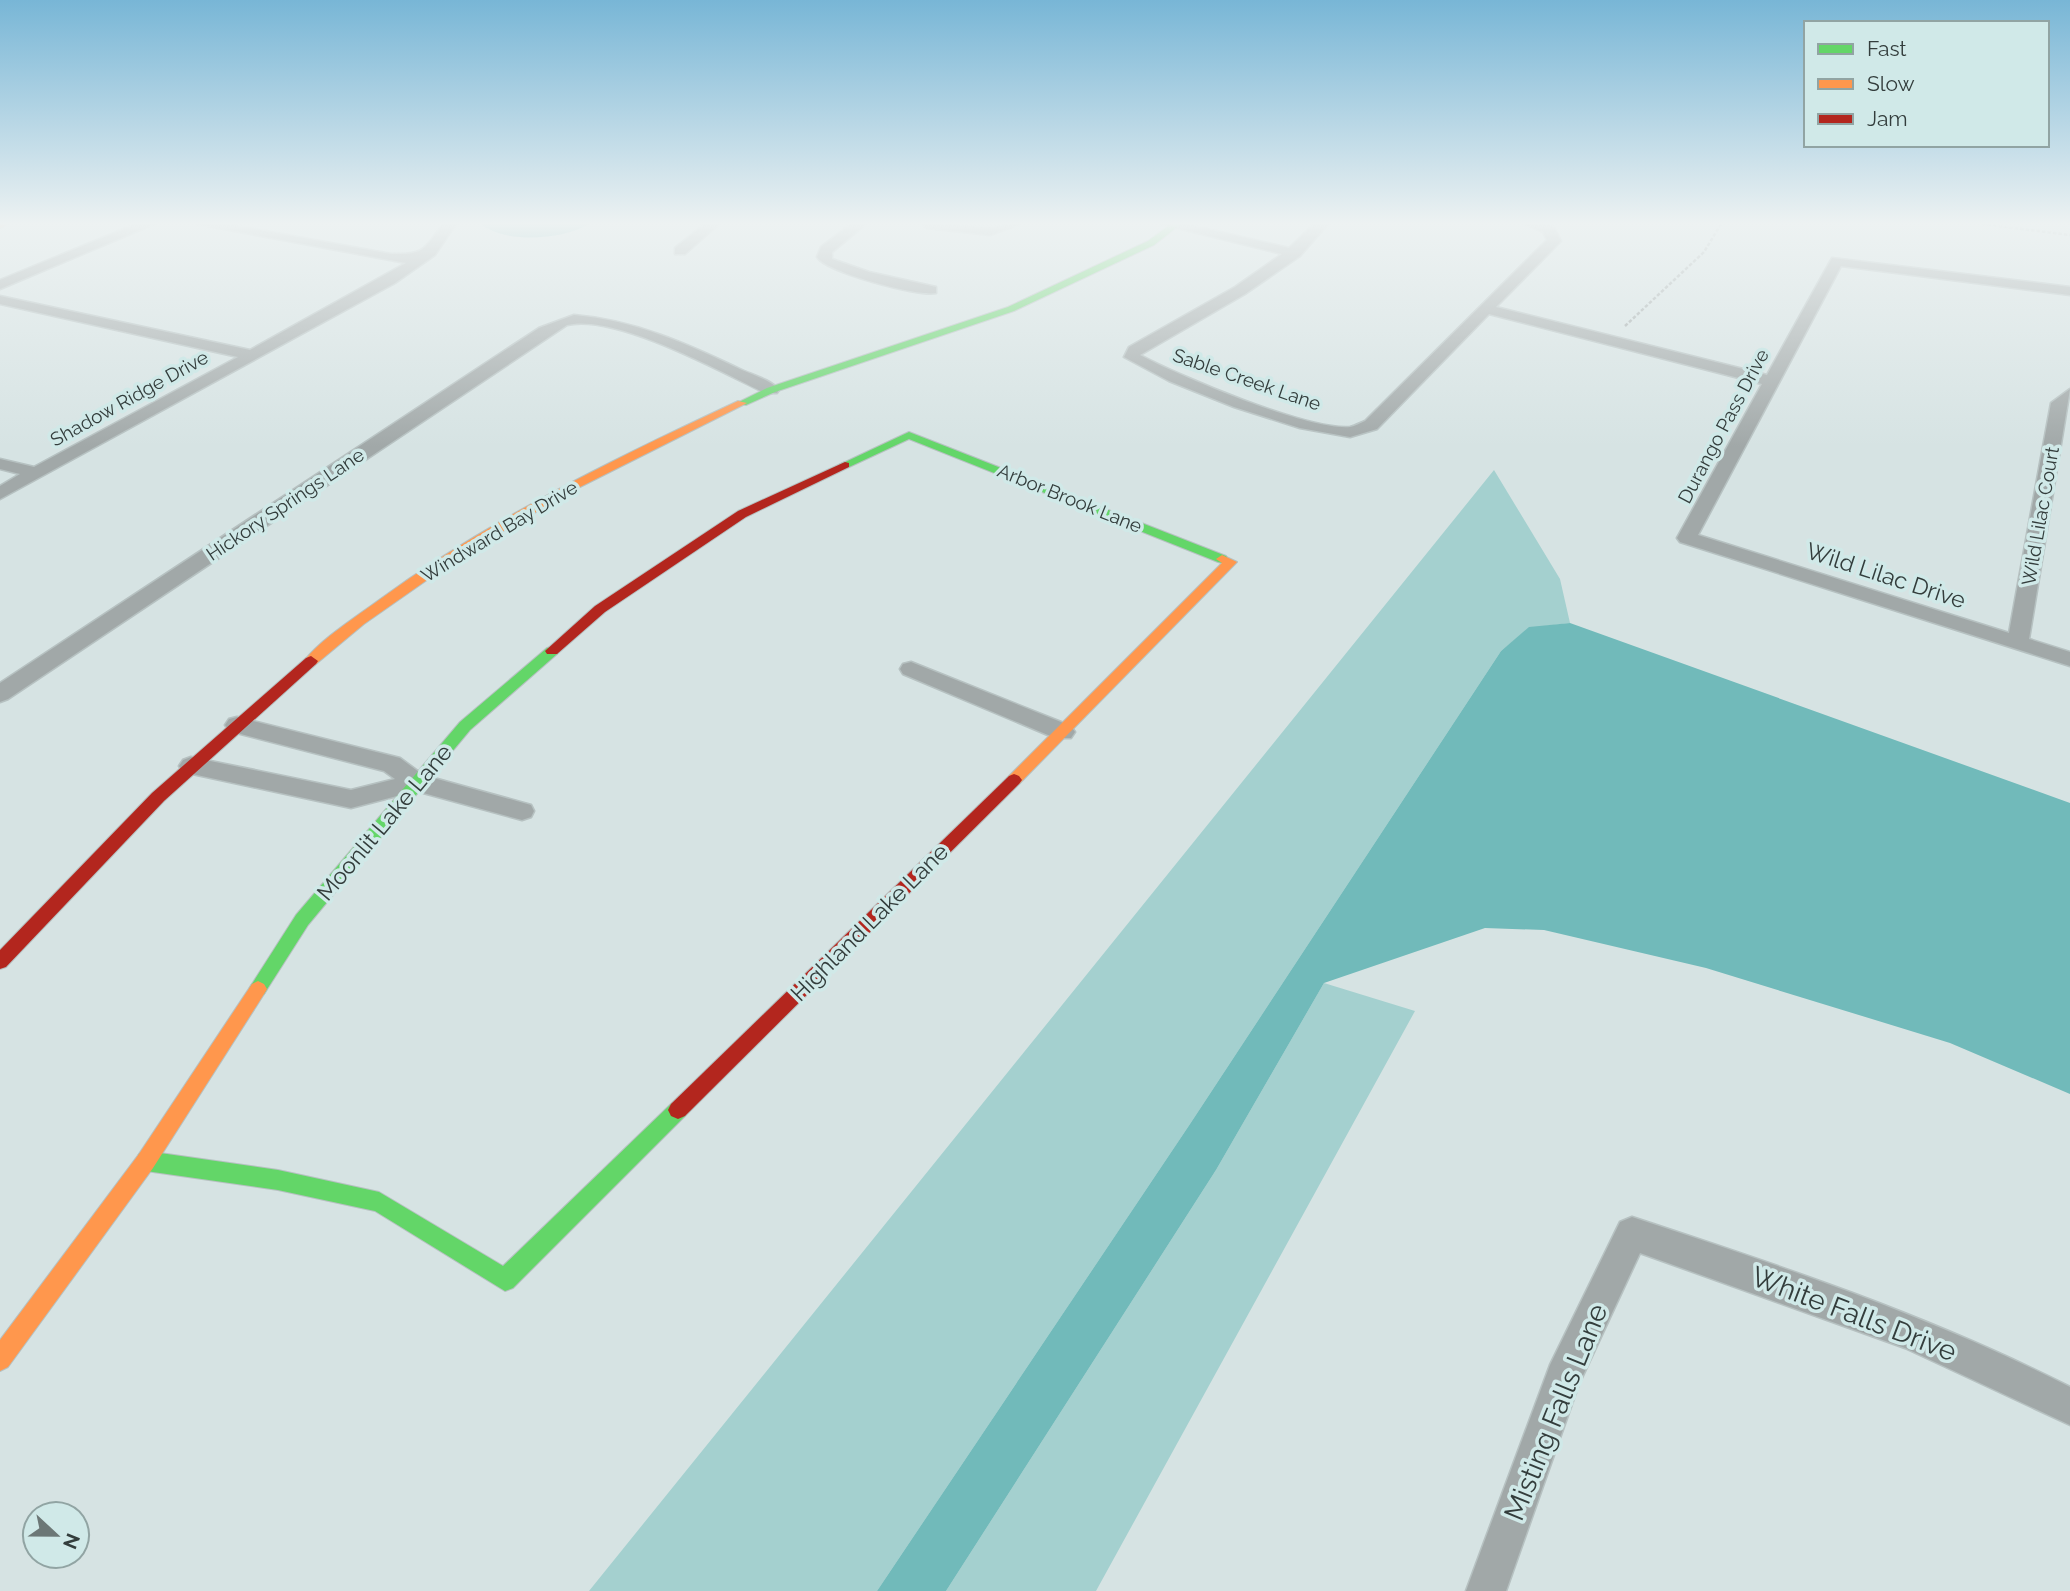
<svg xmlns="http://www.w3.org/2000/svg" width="2070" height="1591" font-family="Raleway,sans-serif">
	<rect width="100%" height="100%" fill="#d6e3e3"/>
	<!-- green -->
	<g fill="#a4d0cf">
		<polygon points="1494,470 1560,579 1570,623 1529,628 1501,651 1190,1124 877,1591 589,1591"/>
		<polygon points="1324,983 1415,1011 1096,1591 946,1591 1216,1170"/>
	</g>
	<!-- water -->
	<g fill="#71baba">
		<path d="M481 224H589C562 240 506 244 481 224Z"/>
		<polygon points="1570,623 2070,803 2070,1094 1950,1043 1706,968 1544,930 1485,928 1324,983 1216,1170 946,1591 877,1591 1190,1124 1501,651 1529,627"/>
	</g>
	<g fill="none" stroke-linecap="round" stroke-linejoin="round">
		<defs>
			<g id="street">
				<polygon points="136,224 154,224 0,289 0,280"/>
				<path d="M197 224H226L391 254C424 255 424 250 443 224H456L435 255 395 283 0 499V486L20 474 0 469V459L34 467 238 357 0 304V296L250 350 406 263Z"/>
				<polygon points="705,224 719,224 685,254 675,254 675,248"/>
				<path d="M851 224H866L832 252V259L869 272 936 287V293C918 297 826 272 817 257L821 247Z"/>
				<polygon points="921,224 990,227 1020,224 990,235 927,228"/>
				<path d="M1161 224H1186L1289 248 1314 224H1328L1300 256 1245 294 1140 355C1179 376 1309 431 1350 427 1355 426 1360 423 1365 421L1547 240 1543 232 1525 224 1553 226 1561 241 1496 307 1767 375 1832 258 2070 287V295L1841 266 1698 535 2009 633 2051 403 2070 389 2029 639 2070 652V666L1680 542 1677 538 1762 384 1489 314 1377 429 1350 437 1300 428 1234 407 1169 381 1124 357 1129 347 1235 287 1282 254Z"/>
				<path d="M574 315C634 320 688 344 742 370 753 375 771 380 779 390L777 393H765C722 372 614 313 567 325L8 699 0 702V683L539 328Z"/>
				<polygon points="911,662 1071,726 1075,732 1071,738 1055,738 903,674 900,669 903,664"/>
				<polygon points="237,717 400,758 423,775 531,805 534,811 531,817 522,820 416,791 351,808 183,772 179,766 183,760 191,757 351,790 395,779 384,771 229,731 225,725 229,719"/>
				<path d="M1632 1217C1781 1266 1930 1316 2070 1387V1425L1905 1348 1640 1253 1579 1384 1506 1591H1466L1550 1365 1620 1222Z"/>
			</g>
			<g id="fast">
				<polygon points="1171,224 1181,224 1154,245 1014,311 775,392 746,405 737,403 767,388 1008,307 1148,241"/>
				<polygon points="909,432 1226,556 1228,559 1222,563 1218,562 909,439 849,467 839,465"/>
				<polygon points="552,647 557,648 559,651 557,654 470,730 308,925 264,994 258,997 252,994 249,989 252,984 296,915 460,722 547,648"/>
				<polygon points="678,1101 685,1104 688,1110 685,1116 513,1288 505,1291 375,1211 278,1190 146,1171 139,1168 136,1161 139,1154 146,1151 278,1170 379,1192 503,1266 671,1104"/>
			</g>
			<g id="slow">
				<polygon points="0,224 9,224 0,228"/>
				<path d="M738 401 747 403 576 489 467 552 364 624 316 664 311 666 304 661C321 639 356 617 379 600 490 519 614 459 738 401Z"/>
				<polygon points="1222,555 1237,562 1019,784 1009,784 1006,780 1009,776 1222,563 1216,559"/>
				<polygon points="258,981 264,984 267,989 264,994 153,1168 8,1367 0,1371 0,1340 139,1154 252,984"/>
			</g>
			<g id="jam">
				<polygon points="845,462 849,463 849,467 746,517 605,612 557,654 547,654 545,651 595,606 738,511"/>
				<polygon points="311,656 318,661 316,664 164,801 6,967 0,969 0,950 152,793 306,658"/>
				<polygon points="1014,774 1019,776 1022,780 1019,784 685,1116 678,1119 671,1116 668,1110 671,1104 1009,776"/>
			</g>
		</defs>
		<!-- street casing -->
		<use href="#street" stroke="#b6c1c1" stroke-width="3"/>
		<!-- fast casing -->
		<use href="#fast" stroke="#b6c1c1" stroke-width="2"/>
		<!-- slow casing -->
		<use href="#slow" stroke="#b6c1c1" stroke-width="2"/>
		<!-- jam casing -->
		<use href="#jam" stroke="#b6c1c1" stroke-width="2"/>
		<!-- path -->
		<g stroke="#a1a8a8" stroke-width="2.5" stroke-dasharray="3.5 2" stroke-linecap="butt">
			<polyline points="1982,224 2070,235"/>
			<polyline points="1625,326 1704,252 1721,224"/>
		</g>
		<!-- street -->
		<use href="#street" fill="#a1a8a8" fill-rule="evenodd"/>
		<!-- fast -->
		<use href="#fast" fill="#63d668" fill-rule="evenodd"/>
		<!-- slow -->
		<use href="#slow" fill="#ff974d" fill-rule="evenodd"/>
		<!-- jam -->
		<use href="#jam" fill="#b3261e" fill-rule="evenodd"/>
	</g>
	<!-- sky -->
	<linearGradient id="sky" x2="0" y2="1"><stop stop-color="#78b6d6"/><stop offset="0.5" stop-color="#edf2f2"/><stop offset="1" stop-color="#edf2f2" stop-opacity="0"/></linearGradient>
	<rect width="2070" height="447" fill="url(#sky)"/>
	<g text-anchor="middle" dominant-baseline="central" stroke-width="7" stroke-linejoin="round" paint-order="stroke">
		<!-- far-street labels -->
		<g font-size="19" fill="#333d3c" stroke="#d0e9e8">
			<text transform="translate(1247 379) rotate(19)">Sable Creek Lane</text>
			<text transform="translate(129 398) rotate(-29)">Shadow Ridge Drive</text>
			<text transform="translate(1723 426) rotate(-62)">Durango Pass Drive</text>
			<text transform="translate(1070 498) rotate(22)">Arbor Brook Lane</text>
			<text transform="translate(285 504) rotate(-34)">Hickory Springs Lane</text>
			<text transform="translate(2040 516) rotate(-80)">Wild Lilac Court</text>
			<text transform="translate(499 531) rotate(-31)">Windward Bay Drive</text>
		</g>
		<!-- street labels -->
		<g font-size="23" fill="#333d3c" stroke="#d0e9e8">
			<text transform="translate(1886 575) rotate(18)">Wild Lilac Drive</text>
			<text transform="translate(384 822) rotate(-50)">Moonlit Lake Lane</text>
			<text transform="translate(869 922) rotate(-45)">Highland Lake Lane</text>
		</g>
		<!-- near-street labels -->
		<g font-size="28" fill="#333d3c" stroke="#d0e9e8">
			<text transform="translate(1854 1314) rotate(21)">White Falls Drive</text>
			<text transform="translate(1556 1412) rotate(-68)">Misting Falls Lane</text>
		</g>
	</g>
	<!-- legend -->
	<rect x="1804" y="21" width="245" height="126" fill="#d0e9e8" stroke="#91a4a3" stroke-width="2"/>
	<rect x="1818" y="44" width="35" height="10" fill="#63d668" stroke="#91a4a3" stroke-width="2"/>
	<text x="1867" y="56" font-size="21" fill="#333d3c">Fast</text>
	<rect x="1818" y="79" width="35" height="10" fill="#ff974d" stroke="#91a4a3" stroke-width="2"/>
	<text x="1867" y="91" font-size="21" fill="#333d3c">Slow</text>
	<rect x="1818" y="114" width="35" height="10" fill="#b3261e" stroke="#91a4a3" stroke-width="2"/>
	<text x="1867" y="126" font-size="21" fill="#333d3c">Jam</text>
	<!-- north arrow -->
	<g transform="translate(56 1535) rotate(112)"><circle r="33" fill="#d0e9e8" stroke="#91a4a3" stroke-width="2"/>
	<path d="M0-5L12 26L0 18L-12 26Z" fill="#6c7776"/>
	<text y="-10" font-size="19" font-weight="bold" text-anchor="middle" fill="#333d3c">N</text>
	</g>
</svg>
